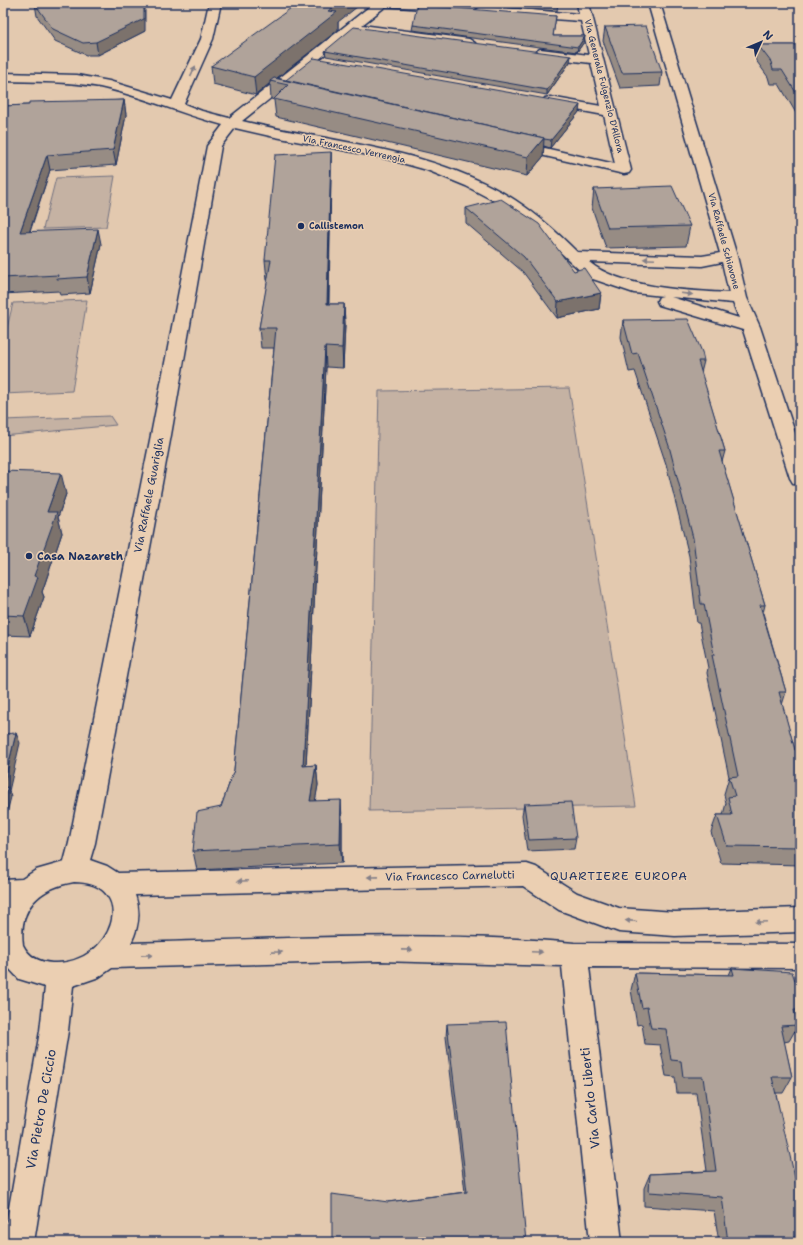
<svg xmlns="http://www.w3.org/2000/svg" width="803" height="1245" font-family="'Shantell Sans',sans-serif">
	<rect width="100%" height="100%" fill="#e3c9af"/>
	<filter id="ink" filterUnits="userSpaceOnUse"><feTurbulence type="fractalNoise" baseFrequency=".025" numOctaves="2"/><feDisplacementMap in="SourceGraphic" scale="8" xChannelSelector="R" yChannelSelector="G"/><feConvolveMatrix kernelMatrix="1 2 1 2 8 2 1 2 1" color-interpolation-filters="sRGB"/></filter>
	<g filter="url(#ink)">
		<!-- green -->
		<g fill="#c5b2a3" stroke="#707080">
			<polygon points="115,176 106,227 43,229 56,178"/>
			<polygon points="87,300 72,391 3,394 3,345 13,303"/>
			<polygon points="569,388 636,806 369,811 379,391"/>
			<polygon points="110,416 116,425 3,436 3,420"/>
		</g>
		<g fill="none" stroke-linecap="round" stroke-linejoin="round">
			<defs>
				<g id="minor">
					<path d="M209 3H221L213 39 184 104 202 111 229 118 374 3 450 4 452 7 450 10 446 11 386 6 362 25 469 39 475 43 474 46 469 47 354 31 242 121C334 143 433 148 515 200 538 215 558 233 577 252L702 256 720 253 648 3H660L737 256 747 298 760 327 800 448V484L793 483 790 478 743 330 659 305 657 301 659 297 663 296 634 293 587 277 542 235 504 206 466 186 427 170 384 158 270 136 235 128 221 146 171 435 95 843 90 860 107 866 118 873 527 864 536 867 577 893 619 908 675 912 800 908V932L675 936 619 932 559 910 523 886 135 895C141 912 139 927 131 943 278 939 427 930 574 943L800 944V968L589 967 622 1242H590L562 966 379 961 112 968 99 977 73 986 68 1031 34 1242H3L40 1031 45 987 19 979 3 962V880L22 879 36 870 64 862 69 843 151 435 207 146 223 125C181 114 142 96 100 87 68 81 36 82 3 81V73L77 75 109 81 172 100 201 39ZM589 262 702 266 722 262 729 293C690 291 619 288 589 262ZM671 297 733 303 739 318ZM74 882C140 882 114 966 52 963 39 962 29 957 23 945 18 908 39 888 74 882Z"/>
					<polygon points="577,3 589,3 631,170 629,173 624,174 514,149 509,148 507,145 509,142 514,141 615,164 604,115 550,105 545,104 543,101 545,98 550,97 601,106 591,63 540,57 534,53 540,49 589,55 581,21 482,14 476,10 482,6 579,14"/>
				</g>
			</defs>
			<!-- minor casing -->
			<use href="#minor" stroke="#1b2f5e" stroke-width="3"/>
			<!-- minor -->
			<use href="#minor" fill="#ebcfb2" fill-rule="evenodd"/>
		</g>
		<!-- wall -->
		<g fill="#978c84" stroke="#1b2f5e">
			<polygon points="441,3 558,3 557,11"/>
			<polygon points="35,4 145,31 98,55 86,55 55,41 37,16"/>
			<polygon points="556,16 553,36 585,36 584,42 577,52 412,30 413,25"/>
			<polygon points="338,22 338,30 277,78 286,80 579,112 550,148 544,146 543,157 527,176 276,117 274,100 271,99 270,83 256,95 213,84 211,66"/>
			<polygon points="605,27 662,72 660,86 620,88 603,41"/>
			<polygon points="758,45 800,45 800,120 779,84 770,84 768,77 755,59"/>
			<polygon points="325,51 570,62 547,95 326,56"/>
			<polygon points="124,100 126,115 116,165 50,170 30,232 101,244 90,293 60,295 59,291 3,294 3,106 29,105"/>
			<polygon points="331,152 331,171 329,304 344,304 345,324 343,368 326,367 306,766 316,765 318,785 315,800 342,819 342,863 197,870 193,851 221,807 234,770 274,348 261,348 259,328 268,280 267,280 265,260"/>
			<polygon points="594,189 690,226 686,246 606,248 592,208"/>
			<polygon points="466,208 574,271 601,293 599,309 557,318 523,272 466,223"/>
			<polygon points="623,320 704,361 701,373 725,451 722,462 765,605 763,613 786,692 782,705 795,750 800,750 800,865 721,863 711,832 717,815 723,815 726,803 724,794 729,777 707,673 708,668 699,623 697,623 689,556 666,464 635,371 629,372 621,337"/>
			<polygon points="3,471 66,494 58,517 62,533 42,592 44,597 30,636 3,635"/>
			<polygon points="524,804 576,838 574,849 527,851 522,815"/>
			<polygon points="732,968 800,994 800,1022 789,1041 784,1042 792,1077 783,1093 776,1093 800,1242 719,1242 714,1211 644,1206 644,1188 650,1174 707,1171 696,1093 677,1093 675,1077 666,1076 660,1045 645,1044 642,1024 637,1025 631,990 635,973 729,975"/>
			<polygon points="447,1024 526,1242 388,1202 465,1192 446,1037"/>
		</g>
		<!-- shaded-wall -->
		<g fill="#7b726c" stroke="#1b2f5e">
			<polygon points="144,3 145,3 145,31 98,55 96,42"/>
			<polygon points="339,3 362,3 338,22 338,30 273,81 270,81 270,83 256,95 254,77 328,11"/>
			<polygon points="585,36 584,42 577,52 578,47"/>
			<polygon points="571,56 570,62 547,95 547,90"/>
			<polygon points="124,100 126,115 116,165 113,150"/>
			<polygon points="580,105 579,112 550,148 551,140"/>
			<polygon points="544,138 543,157 527,176 528,157"/>
			<polygon points="331,152 331,171 328,324 327,304"/>
			<polygon points="47,155 50,170 24,248 20,232"/>
			<polygon points="98,229 101,244 90,293 87,277"/>
			<polygon points="601,293 599,309 557,318 558,302"/>
			<polygon points="344,304 345,324 343,368 342,348"/>
			<polygon points="325,347 326,367 305,785 303,766"/>
			<polygon points="61,473 66,494 58,517 62,533 42,592 44,597 30,636 24,616 34,576 47,512"/>
			<polygon points="16,733 20,743 9,791 11,797 3,828 3,788"/>
			<polygon points="316,765 318,785 312,820 310,801"/>
			<polygon points="341,800 342,819 342,863 340,844"/>
		</g>
		<!-- building -->
		<g fill="#b0a39a" stroke="#1b2f5e">
			<polygon points="35,3 144,3 144,19 96,42 83,43 53,29 35,4"/>
			<polygon points="298,3 339,3 328,11 337,12 254,77 211,66"/>
			<polygon points="417,5 556,16 553,36 585,36 578,47 413,25"/>
			<polygon points="646,26 662,72 622,73 605,27"/>
			<polygon points="354,27 571,56 547,90 325,51"/>
			<polygon points="758,45 800,45 800,99 782,70 773,70 771,62"/>
			<polygon points="314,58 580,105 551,140 544,139 544,138 286,80"/>
			<polygon points="274,78 544,138 528,157 274,99 288,85 270,81"/>
			<polygon points="124,100 113,150 47,155 20,232 98,229 87,277 57,279 58,275 3,278 3,106 29,105 29,102"/>
			<polygon points="331,152 327,304 344,304 342,348 325,347 303,766 316,765 310,801 341,800 340,844 193,851 197,812 221,807 234,770 276,328 259,328 271,260 265,260 275,155"/>
			<polygon points="672,186 690,226 608,228 594,189"/>
			<polygon points="501,199 539,224 574,271 584,268 601,293 558,302 524,257 466,208"/>
			<polygon points="688,319 702,352 704,361 698,361 725,451 719,451 765,605 760,605 786,692 779,692 795,750 800,750 800,847 727,846 717,815 732,815 728,797 735,796 729,777 738,776 712,655 714,655 704,604 701,604 693,538 669,446 638,353 632,354 623,320"/>
			<polygon points="3,471 61,473 47,512 57,512 34,576 38,577 24,616 3,615"/>
			<polygon points="16,733 3,788 8,787 3,804 3,734"/>
			<polygon points="571,802 576,838 529,840 524,804"/>
			<polygon points="732,968 792,972 800,994 800,1010 794,1010 798,1025 781,1026 792,1077 772,1077 800,1200 800,1242 728,1242 722,1197 649,1192 650,1174 716,1171 703,1077 683,1077 681,1061 671,1060 666,1029 651,1028 647,1007 642,1008 635,973 734,975"/>
			<polygon points="506,1022 526,1242 332,1242 332,1194 388,1202 467,1192 447,1024"/>
		</g>
		<!-- one-way arrows -->
		<defs><path id="oneway-solid" d="M-6-.8H1V-3.2L6.5 0L1 3.2V.8H-6Z"/></defs>
		<g fill="#837f88">
			<use href="#oneway-solid" transform="translate(193 71) rotate(-64)"/>
			<use href="#oneway-solid" transform="translate(649 259) rotate(-178)"/>
			<use href="#oneway-solid" transform="translate(687 294) rotate(7)"/>
			<use href="#oneway-solid" transform="translate(373 877) rotate(179)"/>
			<use href="#oneway-solid" transform="translate(243 881) rotate(178)"/>
			<use href="#oneway-solid" transform="translate(631 921) rotate(-175)"/>
			<use href="#oneway-solid" transform="translate(761 922) rotate(178)"/>
			<use href="#oneway-solid" transform="translate(407 950) rotate(1)"/>
			<use href="#oneway-solid" transform="translate(277 952) rotate(-1)"/>
			<use href="#oneway-solid" transform="translate(537 952) rotate(2)"/>
			<use href="#oneway-solid" transform="translate(147 955) rotate(-1)"/>
		</g>
	</g>
	<!-- markers -->
	<g fill="#1b2f5e" stroke="#ebcfb2" stroke-width="1.5">
		<circle cx="301" cy="226" r="4"/>
		<circle cx="29" cy="556" r="4"/>
	</g>
	<g text-anchor="middle" dominant-baseline="central" stroke-width="3" stroke-linejoin="round" paint-order="stroke">
		<!-- far-street labels -->
		<g font-size="9" fill="#1b2f5e" stroke="#ebcfb2">
			<text transform="translate(604 86) rotate(76)">Via Generale Fulgenzio D'Allora</text>
			<text transform="translate(354 149) rotate(12)">Via Francesco Verrengia</text>
			<text transform="translate(724 241) rotate(75)">Via Raffaele Schiavone</text>
		</g>
		<!-- far-poi labels -->
		<g font-size="9" font-weight="bold" fill="#1b2f5e" stroke="#ebcfb2" text-anchor="start">
			<text x="309" y="226">Callistemon</text>
		</g>
		<!-- street labels -->
		<g font-size="11" fill="#1b2f5e" stroke="#ebcfb2">
			<text transform="translate(149 495) rotate(-79)">Via Raffaele Guariglia</text>
			<text transform="translate(450 876) rotate(-1)">Via Francesco Carnelutti</text>
		</g>
		<!-- poi labels -->
		<g font-size="11" font-weight="bold" fill="#1b2f5e" stroke="#ebcfb2" text-anchor="start">
			<text x="37" y="556">Casa Nazareth</text>
		</g>
		<!-- neighbourhood labels -->
		<g font-size="12" letter-spacing="1" fill="#1b2f5e" stroke="#ebcfb2">
			<text x="619" y="876">QUARTIERE EUROPA</text>
		</g>
		<!-- near-street labels -->
		<g font-size="13" fill="#1b2f5e" stroke="#ebcfb2">
			<text transform="translate(590 1098) rotate(-96)">Via Carlo Liberti</text>
			<text transform="translate(41 1109) rotate(-80)">Via Pietro De Ciccio</text>
		</g>
	</g>
	<!-- margin -->
	<rect width="803" height="1245" fill="none" stroke="#ebcfb2" stroke-width="16"/>
	<rect x="8" y="8" width="787" height="1229" fill="none" stroke="#1b2f5e" stroke-width="1.5" filter="url(#ink)"/>
	<!-- north arrow -->
	<g transform="translate(761 42) rotate(46)" stroke="#ebcfb2" stroke-width="3" paint-order="stroke">
	<path d="M0-3L7 15L0 10L-7 15Z" fill="#1b2f5e"/>
	<text y="-6" font-size="11" font-weight="bold" text-anchor="middle" fill="#1b2f5e">N</text>
	</g>
</svg>
